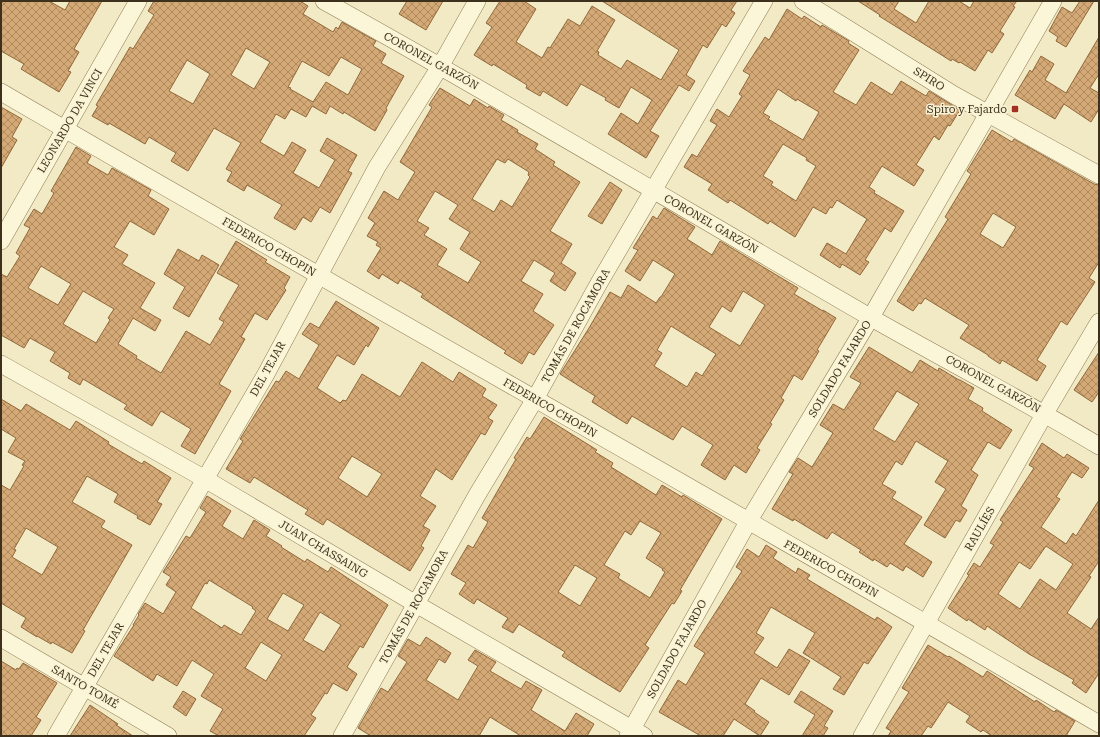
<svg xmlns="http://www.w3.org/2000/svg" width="1100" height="737" font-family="'Roboto Serif',serif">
	<defs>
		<pattern id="building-cross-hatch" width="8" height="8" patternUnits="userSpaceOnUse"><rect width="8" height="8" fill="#d4a976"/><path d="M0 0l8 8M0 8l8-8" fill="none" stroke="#ad8a60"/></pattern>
	</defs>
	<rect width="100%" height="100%" fill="#f2eac4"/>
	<!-- building -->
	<g fill="url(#building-cross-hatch)" stroke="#91683b" fill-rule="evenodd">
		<polygon points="1,1 49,1 65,10 70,1 102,1 74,49 79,52 68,71 71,72 59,92 21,69 24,64 1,51"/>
		<path d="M154 1H300L308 6 303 14 333 32 336 27 338 29 342 22 376 41 373 46 386 54 381 63 404 76 386 108 387 110 375 131 344 112 343 114 330 106 326 114 312 106 306 117 291 109 285 119 276 114 260 142 284 156 292 142 306 150 293 173 319 188 335 160 320 151 327 138 357 155 348 171 352 173 330 213 320 207 311 222 303 217 295 230 274 218 282 205 247 185 244 191 227 181 232 172 226 169 241 143 214 128 188 171 171 161 176 153 149 137 145 144 109 123 108 125 92 116 98 106 96 105 130 47 133 49 154 15 148 11ZM246 48 270 62 254 89 231 75ZM341 57 362 69 348 95 326 82 313 102 290 89 291 88 288 87 302 61 329 76ZM187 60 210 74 193 104 169 91Z"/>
		<polygon points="407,1 443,1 426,30 399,14"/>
		<polygon points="500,1 524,1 536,9 516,42 542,58 548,47 550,48 568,19 580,26 592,6 615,20 597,51 599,52 598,55 621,69 627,60 661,80 679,50 602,1 737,1 731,10 735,13 726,27 722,24 707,48 703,45 686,75 695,81 689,91 679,85 650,131 659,136 646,158 608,134 621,113 638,124 652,100 631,87 619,108 605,100 606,98 581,84 567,106 543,91 540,96 526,88 527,85 493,64 492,66 474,55 492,27 486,23"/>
		<polygon points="858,1 899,1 894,9 916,23 929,1 959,1 970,8 974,1 1017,1 1013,6 1015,7 1000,31 1004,34 992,53 988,50 975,71 960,62 959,63 952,59 951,61 940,54 879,16 880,15"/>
		<polygon points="1080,1 1094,1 1066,47 1056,41 1058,37 1049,31 1062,7 1072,13"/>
		<path d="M787 9 802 19 804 16 821 27 822 25 849 41 848 43 859 50 833 92 856 105 871 82 892 95 901 81 926 96 929 91 960 110 950 126 948 125 939 140 934 136 916 165 924 170 914 186 882 166 869 187 875 191 874 193 904 211 891 232 885 228 865 260 869 262 860 275 842 264 840 268 820 255 827 243 846 254 867 219 837 200 832 208 830 207 826 214 813 207 795 237 770 221 768 224 730 200 728 203 708 190 712 184 684 167 692 154 697 157 717 125 710 121 717 109 729 117 742 96 739 94 750 75 743 71 765 37 769 40ZM778 89 796 101 797 99 819 112 803 140 768 119 770 117 763 113ZM783 144 807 158 806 160 816 166 796 201 771 185 773 182 763 176Z"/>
		<polygon points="1099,37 1099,74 1090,88 1099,93 1099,109 1091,122 1064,104 1055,119 1015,95 1030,70 1032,72 1041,56 1054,64 1045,80 1066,93"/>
		<path d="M440 88 470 106 474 99 488 108 489 106 504 115 501 120 518 130 517 132 538 144 535 149 555 162 553 165 580 182 550 231 572 244 561 263 576 273 565 291 550 281 555 273 534 260 521 281 543 294 533 311 554 325 534 355 529 352 522 364 504 353 506 351 421 297 423 294 400 280 398 284 382 274 379 279 367 271 381 248 376 245 378 242 367 236 375 223 368 218 384 191 398 200 415 172 400 162 432 107 429 105ZM497 159 505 163 508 159 529 172 528 175 530 177 512 207 501 200 494 212 472 199ZM435 191 458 205 449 219 470 232 460 249 481 262 468 283 437 265 447 249 424 235 429 228 417 221Z"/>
		<polygon points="1,107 22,119 12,137 17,140 1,168"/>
		<path d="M992 130 1012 142 1014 139 1094 184 1099 185V262L1089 278 1095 282 1067 325 1061 321 1037 360 1046 366 1037 381 1002 360 1000 364 988 356V355L960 338 969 325 925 298 921 304 919 303 913 311 897 301 948 219 945 217 971 174 967 171ZM993 213 1016 227 1003 248 980 234Z"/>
		<path d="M76 147 91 156 87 163 108 175 112 168 151 190 148 196 169 209 154 235 130 221 114 247 128 255 122 264 155 283 140 308 161 320 155 331 133 318 118 344 137 356 136 358 161 373 186 331 210 345 224 322 219 319 239 285 217 273 236 241 267 260 265 262 290 277 284 288 286 290 267 320 255 313 241 337 245 339 219 384 231 391 195 454 181 446 191 429 161 411 152 426 124 409 127 405 83 379 80 385 68 378 70 373 50 361 55 352 30 338 24 348 1 335V274L7 277 20 256 16 253 30 228 24 225 34 209 42 214 54 193 51 191ZM41 266 71 284 58 305 28 288ZM83 291 114 309 108 318 110 320 96 343 63 324Z"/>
		<polygon points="610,182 622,190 602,224 588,216"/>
		<path d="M664 208 695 227 687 239 712 255 720 241 798 288 794 294 823 311V310L836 318 817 350 819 351 802 380 794 375 781 398 784 400 770 423 772 424 757 448 760 450 746 473 734 465 725 480 701 465 713 445 682 426 673 440 632 416 627 424 592 402 595 396 560 374 589 328 610 292 621 298 628 285 656 303 660 297H661L675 274 653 260 640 281 625 271 638 250 633 248 646 227 653 216 657 219ZM743 291 765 305 740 346 709 327 722 306 731 312ZM671 326 716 354 702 376 696 372 687 387 654 366 662 353 657 350Z"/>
		<polygon points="178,249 199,261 202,255 219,265 189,317 173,308 185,287 164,274"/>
		<path d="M336 301 379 328 368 347 366 345 354 365 337 355 317 388 340 403 343 400 346 401 362 374 400 397 422 362 453 382 459 372 486 389 482 396 497 405 488 418 493 421 485 435 481 433 452 480 436 469 420 496 436 506 423 526 430 530 421 546 424 548 410 571 327 519 323 525 305 514 308 510 254 477 250 483 226 469 243 441 240 439 276 381 279 382 286 371 299 379 319 345 302 334 310 323 319 328ZM352 456 382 474 367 497 338 478Z"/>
		<path d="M869 347 912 373 920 360 938 371 939 368 959 380H960L974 388 968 399 983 408 982 411 1012 430 1000 449 988 442 971 470 978 475 961 506 967 510 960 522 956 520 945 538 924 525 946 489 935 482 948 461 916 441 902 465 896 461 882 484 896 492 892 498 922 517 904 544 932 562 923 577 906 566 903 571 890 563 887 567 874 559 873 561 859 552 861 550 832 532 827 539 794 519 793 521 772 509 793 474 789 472 798 458 812 467 833 433 820 425 833 404 844 410 861 383 850 377ZM897 391 919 404 895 442 873 429Z"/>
		<polygon points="1099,352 1099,392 1092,402 1074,390"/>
		<path d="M1 399 21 411 26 404 70 430 76 421 109 442 108 444 142 464 144 461 171 478 157 502 162 504 150 525 137 518 138 516 114 502 118 494 87 476 72 502 105 521 101 527 132 545 83 630 85 631 72 653 52 642 51 644 37 636V637L21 627 26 618 1 603V485L10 490 24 466 22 465 25 461 8 452 16 438 1 429ZM26 528 58 547 42 575 12 557 16 550 14 549Z"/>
		<path d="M544 417 597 450 595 452 613 463 611 467 656 495 662 485 682 497 683 495 722 519 680 590 682 591 674 604 672 603 645 645 649 648 620 692 562 656 565 652 519 624 513 633 502 627 508 618 477 599 474 604 459 594 466 583 451 574 468 545 473 548 488 522 482 518 516 459 514 458 527 437 530 439ZM640 521 661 533 646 558 663 569 662 570 665 572 650 598 618 578 620 574 604 565 625 531 631 535ZM575 565 597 578 580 606 558 592Z"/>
		<path d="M1042 443 1064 458 1067 454 1089 468 1082 478 1072 472 1056 497 1060 499 1041 527 1066 544 1073 533 1076 536 1099 500V561L1089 576 1091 577 1067 613 1091 629 1099 617V673L1086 693 1072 683 1074 680 1029 654 987 626 985 630 968 619 967 621 948 608 969 575 967 574 974 563 980 567 994 545 990 543 1003 522 1000 520 1034 468 1029 465ZM1046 546 1073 564 1056 590 1040 579 1020 609 998 594 1019 562 1030 569Z"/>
		<path d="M207 496 231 511 222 526 243 539 254 520 270 530 266 536 282 546 281 547 305 562 307 559 328 572 331 567 388 605 363 648 360 646 347 667 357 674 347 691 333 683 327 694 325 693 311 715 316 718 304 736H219L210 731 223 709 201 696 214 674 192 660 177 686 157 674 153 681 114 656 134 625H133L139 615 138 614 145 603 163 614 176 592 166 585 171 577 163 572 186 536 190 538 206 512 200 508ZM209 580 253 607 252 608 256 611 241 635 224 625 222 628 191 608 205 583 207 584ZM283 593 304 605 288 631 267 619ZM320 612 341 625 324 652 303 640ZM261 642 282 655 266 681 245 668Z"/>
		<polygon points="766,545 777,552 773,558 796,573 798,568 810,575 807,579 875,620 877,617 892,627 868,664 864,662 844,695 833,689 841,677 803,653 815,633 771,607 756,633 764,638 754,653 777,668 789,649 810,661 789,695 761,678 745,704 755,711 754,712 769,722 760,736 734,719 723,736 701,736 659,712 678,680 686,685 705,653 694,646 742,571 736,567 747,549 759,557"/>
		<polygon points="426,637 451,653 445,663 439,659 426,680 458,700 478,666 468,660 475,650 496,662 490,671 521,689 526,681 542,690 531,710 565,731 576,713 594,724 587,736 521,736 490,717 479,736 371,736 358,728 381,688 388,692 407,662 398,656 408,639 420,646"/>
		<polygon points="928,645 948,657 949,656 983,677 987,671 1035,702 1036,700 1054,712 1056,710 1075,721 1066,736 992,736 983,730 981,732 966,722 970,716 948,702 931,728 928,726 921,736 888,736 891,731 886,728 909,692 902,688"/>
		<polygon points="1,661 16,670 17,668 19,669 23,663 57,683 36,717 41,720 31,736 1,736"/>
		<polygon points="183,691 196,699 186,716 173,707"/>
		<polygon points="801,691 833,711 824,726 828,728 823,736 802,736 815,715 794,702"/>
		<polygon points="90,705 118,724 116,725 133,736 70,736"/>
	</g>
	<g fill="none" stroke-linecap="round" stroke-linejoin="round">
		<defs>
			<g id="street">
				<path d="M324 1C507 102 687 211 868 316 945 360 1023 400 1099 446"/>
				<polyline points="803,1 954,95 1099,175"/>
				<path d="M1 92C366 305 735 510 1099 724"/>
				<polyline points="1,241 138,1"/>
				<polyline points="1,364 205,479 416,604 644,736"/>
				<polyline points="1,638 168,736"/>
				<polyline points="56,736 266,374 377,167 441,65 477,1"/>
				<polyline points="342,736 477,495 535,399 599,283 764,1"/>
				<polyline points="628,736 748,522 871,317 1053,1"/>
				<polyline points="862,736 1045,413 1099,322"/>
			</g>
		</defs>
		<!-- street casing -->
		<use href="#street" stroke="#8f7c58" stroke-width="18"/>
		<!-- street -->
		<use href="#street" stroke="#fcf6d8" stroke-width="17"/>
	</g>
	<!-- markers -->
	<rect fill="#a43122" stroke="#f9f3d4" stroke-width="1.5" x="1011" y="105" width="8" height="8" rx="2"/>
	<g text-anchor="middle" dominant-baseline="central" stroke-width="3" stroke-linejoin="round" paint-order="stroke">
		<!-- street labels -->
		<g font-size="11" fill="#3d311d" stroke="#f9f3d4">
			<text transform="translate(431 61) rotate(29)">CORONEL GARZÓN</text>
			<text transform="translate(929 79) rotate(32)">SPIRO</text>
			<text transform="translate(70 121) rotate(-60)">LEONARDO DA VINCI</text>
			<text transform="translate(711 224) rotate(30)">CORONEL GARZÓN</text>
			<text transform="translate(269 247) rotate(30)">FEDERICO CHOPIN</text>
			<text transform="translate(576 326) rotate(-61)">TOMÁS DE ROCAMORA</text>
			<text transform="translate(268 369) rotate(-61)">DEL TEJAR</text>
			<text transform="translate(840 369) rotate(-59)">SOLDADO FAJARDO</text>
			<text transform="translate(993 384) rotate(29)">CORONEL GARZÓN</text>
			<text transform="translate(550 408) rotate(30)">FEDERICO CHOPIN</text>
			<text transform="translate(980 529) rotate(-60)">RAULÍES</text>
			<text transform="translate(323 549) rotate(31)">JUAN CHASSAING</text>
			<text transform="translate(831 569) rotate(29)">FEDERICO CHOPIN</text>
			<text transform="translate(414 607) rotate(-61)">TOMÁS DE ROCAMORA</text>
			<text transform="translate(677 649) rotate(-61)">SOLDADO FAJARDO</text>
			<text transform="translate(106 650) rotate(-60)">DEL TEJAR</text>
			<text transform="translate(85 687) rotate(30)">SANTO TOMÉ</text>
		</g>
		<!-- poi labels -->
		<g font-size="11" fill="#3d311d" stroke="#f9f3d4" text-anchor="end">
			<text x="1007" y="109">Spiro y Fajardo</text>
		</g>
	</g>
	<!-- border -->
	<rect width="1100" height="737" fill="none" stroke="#3d311d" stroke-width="4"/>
</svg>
